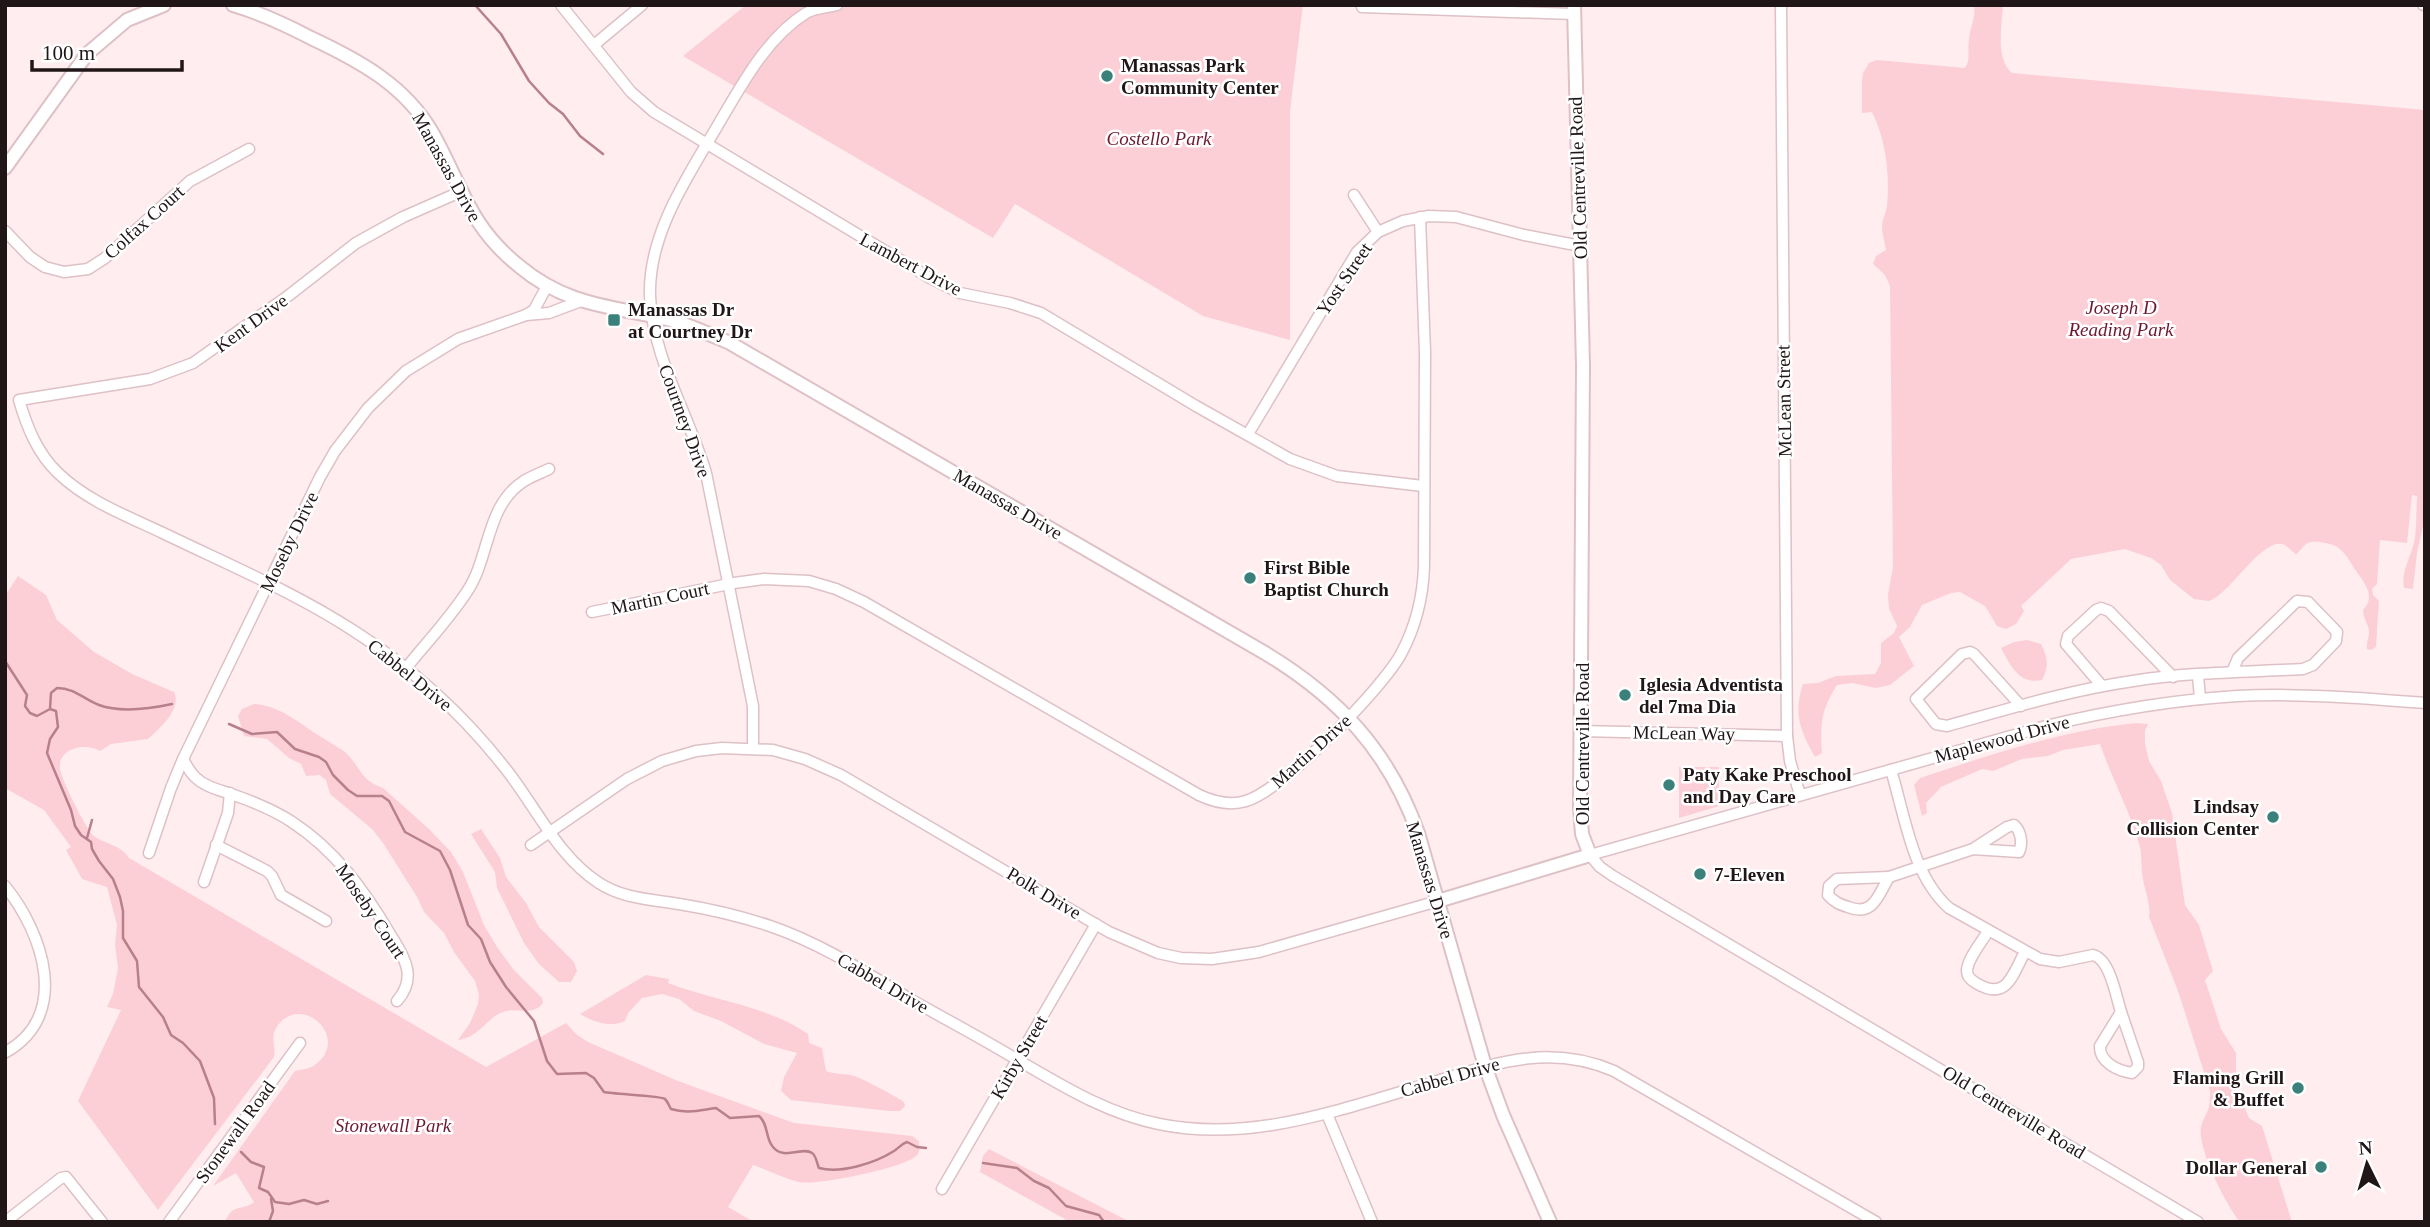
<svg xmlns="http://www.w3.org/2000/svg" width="2430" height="1227" font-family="Georgia,serif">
	<rect width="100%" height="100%" fill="#ffedef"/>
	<!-- green -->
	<g fill="#fccfd6">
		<polygon points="746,5 1303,5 1290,111 1290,340 1203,316 1015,204 993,238 683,56"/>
		<path d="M1974 5H2003C2002 25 1995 59 2012 73L2425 110V517L2417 553 2413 589 2404 588C2401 571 2410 559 2414 543 2417 529 2416 511 2417 496L2412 495 2407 543 2380 540 2377 584 2372 589 2373 595 2379 601 2376 647 2371 650 2367 649C2366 643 2369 638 2369 632 2369 625 2363 618 2363 610 2376 597 2365 583 2356 571 2347 557 2342 545 2325 543 2320 542 2313 541 2308 543 2303 545 2301 551 2296 554 2291 551 2287 545 2282 544 2261 539 2231 593 2209 601L2194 599 2170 580 2161 565 2151 558 2125 549 2071 559 2021 606 2024 611 2016 624 2006 629 1997 626 1985 606 1960 592 1951 593 1922 605 1910 627 1899 637 1914 666 1890 685 1876 688 1852 683 1837 685C1821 710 1820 724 1822 753L1815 757C1800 730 1793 714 1803 684L1818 683 1836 676 1875 674 1881 663V643L1894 633 1897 626 1889 609 1888 594 1893 567 1890 286 1885 275 1873 264 1876 256 1886 250C1885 243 1882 234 1882 227 1882 220 1886 213 1887 206 1890 175 1886 140 1872 112L1862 113V82L1863 73 1869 63 1877 60 1965 68C1971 60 1967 49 1969 39 1970 27 1976 19 1974 5Z"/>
		<path d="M18 576 46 595 57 620 94 652 132 674 174 692C182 709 160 728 148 739L111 744 100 751C86 742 58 748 60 768 60 777 87 831 94 836 104 844 122 845 129 858L486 1067 566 1023 576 1034 588 1042 678 1081 794 1123 912 1136 919 1141C919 1147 921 1152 916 1156 904 1168 816 1186 799 1182 784 1179 768 1170 753 1165L728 1207 754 1222H225C233 1202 242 1212 254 1202L236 1173 213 1186 295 1071C303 1069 310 1069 316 1064 352 1036 297 989 275 1030 271 1038 276 1049 274 1057L158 1210 78 1101 121 1010 107 1007 113 994 118 968 115 945 117 925 107 887 82 879 66 850 71 847 44 810 5 788V596Z"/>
		<path d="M2027 640 2041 644C2048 657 2049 667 2042 680 2019 685 2011 666 2001 648L2014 642Z"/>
		<path d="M254 704C283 706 302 726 326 740 333 745 343 749 348 755 362 770 361 780 383 788L429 829 451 852 463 872 484 925 497 947 514 970 542 998 543 1003C533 1016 519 1008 506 1011 487 1016 481 1037 458 1040L470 1023 478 1004 479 994 475 981 454 952 444 933 424 912 417 897 383 843 372 829 330 794 326 780 320 775 306 776 301 764 289 758 267 739 244 736 238 716 242 709Z"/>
		<path d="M2137 723 2148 724 2145 731V744L2149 761 2161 781 2172 813 2185 905 2199 925 2213 971 2205 980 2221 1029 2236 1053V1086L2249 1118 2262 1126 2292 1222H2240C2226 1205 2197 1148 2201 1127 2202 1121 2207 1114 2209 1107 2210 1102 2210 1096 2210 1091L2178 991 2149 917C2151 904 2145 892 2143 879 2141 869 2142 857 2140 847 2130 811 2112 779 2100 744L2063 750 2048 756 2022 759 1993 771 1982 769 1941 787 1926 803 1927 813 1922 816 1914 785 1920 778C1990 755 2063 730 2137 723Z"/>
		<polygon points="1679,767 1719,767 1719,806 1679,818"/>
		<polygon points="481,829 500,858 506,877 526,903 539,927 574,962 577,971 571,982 559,982 539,964 524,943 497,888 495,872 471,834"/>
		<path d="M646 975 669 979 668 983C714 1001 766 1005 808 1034L809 1043 822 1048 826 1071C836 1075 845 1073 854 1076 866 1080 893 1095 904 1102L905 1106 900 1111H890L791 1100 781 1091 784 1077 797 1053 764 1044 721 1021 694 1011 679 999 662 994 642 998 628 1013 625 1021C611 1028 593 1022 580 1014Z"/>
		<polygon points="989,1149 1130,1222 1069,1222 1063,1218 980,1172 983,1156"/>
	</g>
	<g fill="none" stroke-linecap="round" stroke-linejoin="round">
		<!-- stream -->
		<g stroke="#b7808a" stroke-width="2.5">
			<polyline points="475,5 501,34 529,81 549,103 563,114 580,136 603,154"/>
			<path d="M5 661 27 695 25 706 30 713 37 716 50 709 51 693 57 688C75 688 83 699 99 705 121 713 149 709 172 704"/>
			<polyline points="50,709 56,711 58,727 50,739 47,753 71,810 75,826 81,835 91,842 92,849 99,861 113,879 120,897 123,911 123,938 137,961 139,987 163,1017 171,1035 183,1043 200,1061 214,1098 215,1124"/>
			<path d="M229 724 252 734 277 732 295 749 319 757 326 762 333 775 348 790 357 796H382L389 801 405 832 440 851 450 870 468 925 481 939 490 962 506 987 534 1021 547 1061 557 1074 586 1073 594 1078 604 1092C613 1094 662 1096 665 1099 668 1102 669 1106 671 1109 687 1114 700 1110 716 1108L730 1118 759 1116C769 1125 765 1138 773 1147 784 1161 803 1146 812 1153 816 1155 817 1164 819 1168 841 1174 875 1163 894 1151 899 1148 901 1144 907 1142L917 1147 926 1148"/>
			<polyline points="87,838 92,820"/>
			<polyline points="241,1152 251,1162 264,1167 259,1188 268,1192 275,1202 289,1204 304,1200 317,1204 328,1201"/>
			<polyline points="983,1163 1017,1168 1034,1181 1049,1188 1066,1206 1099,1215 1104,1222"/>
			<polyline points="269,1222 273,1211 271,1199"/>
		</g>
		<defs>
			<g id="minor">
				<polyline points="561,5 631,92 654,112 930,278 960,293 1010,303 1041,313 1196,406 1290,459 1337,476 1423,486"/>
				<polyline points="1781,5 1787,736 1790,761 1800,795"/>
				<polyline points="2423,5 2425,5"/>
				<polyline points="1362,7 1574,14"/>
				<polyline points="594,45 642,5"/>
				<path d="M460 192 403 217 356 243 288 296 193 363 150 379 19 400C27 427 37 453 58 473 87 501 127 516 163 533 227 564 294 592 354 631 412 668 462 713 505 768 535 805 557 856 599 883 624 899 650 899 679 904 710 909 740 916 770 926 820 943 865 972 910 999 945 1019 981 1038 1016 1059 1061 1085 1107 1114 1159 1124 1250 1143 1338 1110 1424 1085 1491 1065 1546 1042 1614 1071L1876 1222"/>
				<polyline points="1354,195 1378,232"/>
				<polyline points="5,231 30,257 45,267 64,272 88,269 105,258 190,181 249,149"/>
				<polyline points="526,315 534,310 547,286"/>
				<polyline points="1248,434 1357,252 1378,232 1403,221 1429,216 1456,217 1524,235 1580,246"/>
				<path d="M592 612 734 583 764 579 809 581 836 589 864 602 1199 795C1214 802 1230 806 1246 801 1284 789 1381 690 1401 654 1416 626 1423 598 1424 566L1425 352 1420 217"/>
				<path d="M407 667C427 642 451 617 468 590 490 556 486 505 524 481 532 476 541 473 549 469"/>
				<polyline points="2198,675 2200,699"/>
				<polyline points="2102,686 2066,644 2068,636 2096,610 2101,608 2109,611 2173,677"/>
				<path d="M2021 706 1974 654 1970 652 1962 654 1916 699 1936 724 1947 726C2008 709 2070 690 2133 681 2189 672 2247 672 2303 669L2313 665 2336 641 2337 632 2308 602 2297 601 2238 658 2232 672"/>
				<polyline points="1581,731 1787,736"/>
				<path d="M753 748V706L706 473C689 415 652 356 650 296 648 234 688 176 718 125 741 86 766 38 806 13 815 8 826 8 837 5"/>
				<path d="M183 759C186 765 190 772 195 777 205 787 220 790 234 795 254 802 274 810 292 822 335 850 364 890 390 934 404 957 418 977 397 1001"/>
				<path d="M1891 770C1905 816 1912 875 1949 908L2040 959 2059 962 2093 955C2110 959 2116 996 2121 1012"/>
				<polyline points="216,845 267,871 272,876 281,895 326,921"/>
				<polyline points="531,845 627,779 662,761 696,751 722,748 773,750 805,759 841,775 1109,932 1158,953 1181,958 1212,959 1259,952 1438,901"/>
				<polyline points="149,853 171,788 183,759 320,477 335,451 368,408 406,371 458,339 526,315 549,313 581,301"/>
				<path d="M1889 877 1973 849 2007 827 2014 825C2021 831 2023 843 2019 852L1973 849"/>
				<path d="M1889 877C1878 896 1873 917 1848 907 1839 904 1834 902 1828 895L1829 886 1837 879Z"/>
				<polyline points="204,882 228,813 230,793"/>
				<path d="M5 886C43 933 71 1015 6 1052"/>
				<path d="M1988 931C1982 942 1968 958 1967 970 1967 977 1971 980 1976 983 2007 1002 2012 975 2025 952"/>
				<path d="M2121 1012 2138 1062V1067L2132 1073C2118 1071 2099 1062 2100 1046Z"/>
				<polyline points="1327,1114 1372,1222"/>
				<polyline points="942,1189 1096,924"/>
				<polyline points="5,1222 61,1178 66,1177 102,1222"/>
				<polyline points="169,1222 300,1043"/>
				<path d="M2198 1222 1613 876 1600 867 1590 855 2046 726C2108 711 2172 700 2237 696 2300 693 2362 698 2425 703"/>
			</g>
			<g id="major">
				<path d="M233 5C261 13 286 25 311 38 360 61 406 86 433 134 462 186 469 226 519 266 568 307 613 306 671 320 692 326 711 335 730 343L1265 653C1338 697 1389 751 1418 833L1485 1066 1503 1115 1550 1222"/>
				<polyline points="5,168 87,54 127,20 164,5"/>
				<polyline points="1438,901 1590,855 1582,834 1580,808 1583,365 1574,5"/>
			</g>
		</defs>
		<!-- minor casing -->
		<use href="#minor" stroke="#ddc1c6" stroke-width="13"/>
		<!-- major casing -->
		<use href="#major" stroke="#ddc1c6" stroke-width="16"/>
		<!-- minor -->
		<use href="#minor" stroke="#fff" stroke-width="10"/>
		<!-- major -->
		<use href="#major" stroke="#fff" stroke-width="12"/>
	</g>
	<!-- markers -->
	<g fill="#3a817b" stroke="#fff" stroke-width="2.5">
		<circle cx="1107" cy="76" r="7"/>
		<rect x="607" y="313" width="14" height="14" rx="3.5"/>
		<circle cx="1250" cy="578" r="7"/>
		<circle cx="1625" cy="695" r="7"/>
		<circle cx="1669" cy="785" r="7"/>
		<circle cx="2273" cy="817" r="7"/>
		<circle cx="1700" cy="874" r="7"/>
		<circle cx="2298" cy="1088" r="7"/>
		<circle cx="2321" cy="1167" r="7"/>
	</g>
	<g text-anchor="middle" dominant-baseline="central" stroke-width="5" stroke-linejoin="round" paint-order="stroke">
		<!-- poi labels -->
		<g font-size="19" font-weight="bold" fill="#201618" stroke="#fff" text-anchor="start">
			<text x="1121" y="65">Manassas Park<tspan x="1121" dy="22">Community Center</tspan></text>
			<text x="628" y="309">Manassas Dr<tspan x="628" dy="22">at Courtney Dr</tspan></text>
			<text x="1264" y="567">First Bible<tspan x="1264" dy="22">Baptist Church</tspan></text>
			<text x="1639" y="684">Iglesia Adventista<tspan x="1639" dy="22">del 7ma Dia</tspan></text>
			<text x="1683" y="774">Paty Kake Preschool<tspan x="1683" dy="22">and Day Care</tspan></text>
			<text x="2259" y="806" text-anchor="end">Lindsay<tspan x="2259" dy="22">Collision Center</tspan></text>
			<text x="1714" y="874">7-Eleven</text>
			<text x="2284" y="1077" text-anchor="end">Flaming Grill<tspan x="2284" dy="22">&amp; Buffet</tspan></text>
			<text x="2307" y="1167" text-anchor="end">Dollar General</text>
		</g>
		<!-- park labels -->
		<g font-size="19" font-style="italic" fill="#6d1932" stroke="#fff">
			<text x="1159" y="138">Costello Park</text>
			<text x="2121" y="307">Joseph D<tspan x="2121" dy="22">Reading Park</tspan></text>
			<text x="393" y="1125">Stonewall Park</text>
		</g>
		<!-- street labels -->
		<g font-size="19" fill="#201618" stroke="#fff">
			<text transform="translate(447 167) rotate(61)">Manassas Drive</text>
			<text transform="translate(1578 178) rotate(-92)">Old Centreville Road</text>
			<text transform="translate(144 222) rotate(-42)">Colfax Court</text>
			<text transform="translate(911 264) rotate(28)">Lambert Drive</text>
			<text transform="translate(1344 279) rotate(-56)">Yost Street</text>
			<text transform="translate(251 323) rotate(-36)">Kent Drive</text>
			<text transform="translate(1784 401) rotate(-91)">McLean Street</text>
			<text transform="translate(685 421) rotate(70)">Courtney Drive</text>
			<text transform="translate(1008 504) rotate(30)">Manassas Drive</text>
			<text transform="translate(289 542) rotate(-64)">Moseby Drive</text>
			<text transform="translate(660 598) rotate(-12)">Martin Court</text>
			<text transform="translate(410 675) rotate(39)">Cabbel Drive</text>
			<text transform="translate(1684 733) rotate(1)">McLean Way</text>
			<text transform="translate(2002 739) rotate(-15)">Maplewood Drive</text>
			<text transform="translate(1582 744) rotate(-90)">Old Centreville Road</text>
			<text transform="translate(1311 751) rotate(-42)">Martin Drive</text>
			<text transform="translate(1430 880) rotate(73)">Manassas Drive</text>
			<text transform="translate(1044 893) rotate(31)">Polk Drive</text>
			<text transform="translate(371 911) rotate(56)">Moseby Court</text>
			<text transform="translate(883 983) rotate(30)">Cabbel Drive</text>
			<text transform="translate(1019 1057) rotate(-60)">Kirby Street</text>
			<text transform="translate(1450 1077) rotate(-16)">Cabbel Drive</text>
			<text transform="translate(2014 1112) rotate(31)">Old Centreville Road</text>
			<text transform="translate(235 1132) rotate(-54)">Stonewall Road</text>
		</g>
	</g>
	<!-- border -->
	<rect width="2430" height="1227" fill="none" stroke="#201618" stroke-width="14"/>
	<!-- north arrow -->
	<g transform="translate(2367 1164) rotate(355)" stroke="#ffffff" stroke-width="5" paint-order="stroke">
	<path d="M0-5L12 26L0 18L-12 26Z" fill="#201618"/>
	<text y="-10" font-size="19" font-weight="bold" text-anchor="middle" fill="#201618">N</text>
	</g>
	<!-- scale -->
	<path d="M32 60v10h150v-10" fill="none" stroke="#201618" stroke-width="3.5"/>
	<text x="42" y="60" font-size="21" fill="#201618" stroke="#ffffff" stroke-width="5" paint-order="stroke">100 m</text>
</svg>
